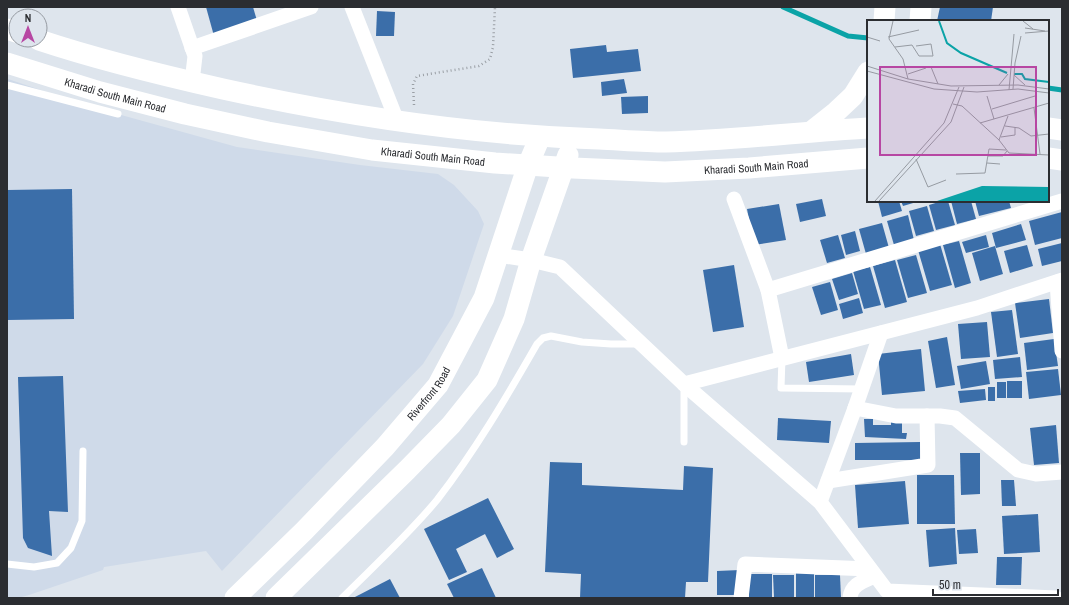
<svg xmlns="http://www.w3.org/2000/svg" width="1069" height="605" font-family="'Archivo Narrow',sans-serif">
	<rect width="100%" height="100%" fill="#dee5ed"/>
	<!-- built -->
	<polygon fill="#cfdae9" points="8,79 85,105 237,147 360,165 438,174 454,185 478,211 484,224 453,316 423,364 222,571 206,551 104,567 103,570 29,595 18,598 7,598 7,83"/>
	<g fill="none" stroke-linecap="round" stroke-linejoin="round">
		<!-- stream -->
		<g stroke="#0ba3a7" stroke-width="5">
			<polyline points="783,7 848,36 868,38"/>
			<polyline points="1048,88 1062,90"/>
		</g>
	</g>
	<!-- building -->
	<g fill="#3b6ea9">
		<polygon points="206,7 253,7 258,24 214,36"/>
		<polygon points="940,7 993,7 991,21 937,21"/>
		<polygon points="377,11 395,12 394,36 376,36"/>
		<polygon points="606,45 607,52 638,49 641,71 573,78 570,49"/>
		<polygon points="624,79 627,93 602,96 601,82"/>
		<polygon points="648,96 648,113 622,114 621,97"/>
		<polygon points="72,189 74,319 7,320 7,190"/>
		<polygon points="822,199 826,216 800,222 796,204"/>
		<polygon points="878,201 899,201 902,211 882,217"/>
		<polygon points="901,201 920,201 903,206"/>
		<polygon points="942,201 948,201 955,225 936,230 929,205"/>
		<polygon points="951,201 971,201 976,219 957,224"/>
		<polygon points="975,201 1009,201 1011,208 979,216"/>
		<polygon points="779,204 786,240 754,245 747,209"/>
		<polygon points="927,206 934,231 916,236 909,211"/>
		<polygon points="1062,212 1062,238 1035,245 1029,221"/>
		<polygon points="908,215 914,240 894,245 887,221"/>
		<polygon points="882,223 889,248 866,254 859,229"/>
		<polygon points="1021,224 1026,240 996,248 992,233"/>
		<polygon points="855,231 860,251 846,255 841,235"/>
		<polygon points="838,235 845,258 827,263 820,240"/>
		<polygon points="986,235 989,247 966,253 962,242"/>
		<polygon points="959,241 971,283 955,288 943,245"/>
		<polygon points="1062,243 1062,261 1042,266 1038,249"/>
		<polygon points="940,244 952,285 930,291 918,250"/>
		<polygon points="1027,245 1033,266 1010,273 1004,251"/>
		<polygon points="995,246 1003,274 980,281 972,253"/>
		<polygon points="916,255 927,293 908,298 897,260"/>
		<polygon points="895,260 907,302 885,308 873,266"/>
		<polygon points="734,265 744,327 713,332 703,270"/>
		<polygon points="870,267 881,305 864,309 853,271"/>
		<polygon points="852,273 858,294 839,300 832,279"/>
		<polygon points="830,282 838,310 821,315 812,287"/>
		<polygon points="859,298 863,313 843,319 839,304"/>
		<polygon points="1049,299 1053,333 1020,338 1015,303"/>
		<polygon points="1012,310 1018,354 997,357 991,312"/>
		<polygon points="987,322 990,357 961,359 958,324"/>
		<polygon points="947,337 955,385 936,388 928,341"/>
		<polygon points="1054,339 1058,366 1027,370 1024,343"/>
		<polygon points="921,349 925,391 882,395 878,354"/>
		<polygon points="851,354 854,375 809,382 806,362"/>
		<polygon points="1020,357 1022,377 995,379 993,360"/>
		<polygon points="986,361 990,384 961,389 957,366"/>
		<polygon points="1058,369 1061,395 1029,399 1026,372"/>
		<polygon points="63,376 68,512 49,511 52,556 28,548 23,538 18,377"/>
		<rect x="1007" y="381" width="15" height="17"/>
		<rect x="997" y="382" width="9" height="16"/>
		<rect x="988" y="387" width="7" height="14"/>
		<polygon points="985,389 986,400 960,403 958,391"/>
		<polygon points="778,418 831,421 829,443 777,440"/>
		<polygon points="864,419 873,419 873,425 891,425 891,419 902,419 902,433 907,433 906,439 865,437"/>
		<polygon points="1056,425 1059,463 1034,465 1030,428"/>
		<polygon points="920,442 920,460 855,460 855,443"/>
		<polygon points="960,453 980,453 980,494 961,495"/>
		<polygon points="550,462 582,463 582,485 683,490 684,466 713,468 708,582 686,582 685,598 580,598 581,574 545,572"/>
		<polygon points="917,475 954,475 955,524 917,524"/>
		<polygon points="1001,480 1014,480 1016,506 1002,506"/>
		<polygon points="905,481 909,524 858,528 855,485"/>
		<polygon points="488,498 514,549 497,558 485,534 456,549 467,572 449,580 424,529"/>
		<polygon points="1038,514 1040,552 1004,554 1002,516"/>
		<polygon points="955,528 957,564 929,567 926,530"/>
		<polygon points="976,529 978,553 959,554 957,530"/>
		<polygon points="997,557 1022,557 1021,585 996,585"/>
		<polygon points="482,568 496,598 454,598 447,584"/>
		<polygon points="740,570 740,595 717,595 717,571"/>
		<rect x="796" y="573" width="18" height="25"/>
		<rect x="749" y="574" width="23" height="24"/>
		<polygon points="773,575 794,575 794,597 774,597"/>
		<polygon points="815,575 840,575 841,598 815,598"/>
		<polygon points="390,579 400,598 353,598"/>
	</g>
	<g fill="none" stroke-linecap="round" stroke-linejoin="round">
		<!-- path -->
		<polyline stroke="#9a9fa5" stroke-width="2.5" stroke-dasharray="1 3" stroke-linecap="butt" points="414,105 413,84 417,76 479,66 490,59 493,47 495,7"/>
		<!-- lane -->
		<g stroke="#fff" stroke-width="7">
			<polyline points="7,85 118,114"/>
			<polyline points="782,358 781,388 862,389"/>
			<polyline points="684,442 684,386"/>
			<polyline points="7,564 34,567 57,563 71,548 82,521 83,451"/>
			<path d="M342 598C374 566 408 535 437 500 475 451 506 398 537 344L543 338 551 336 582 342 611 344H639"/>
		</g>
		<!-- street -->
		<g stroke="#fff" stroke-width="15">
			<polyline points="178,7 195,56 192,82"/>
			<polyline points="352,7 397,121"/>
			<polyline points="192,48 311,7"/>
			<polyline points="734,199 768,290 782,358"/>
			<polyline points="498,255 531,260 560,267 684,384 820,502 887,591 1056,598"/>
			<polyline points="1057,282 1062,351"/>
			<polyline points="768,290 1062,201"/>
			<polyline points="684,384 977,308 1062,280"/>
			<polyline points="855,408 896,416 940,416 955,418 1018,470 1036,474 1062,472"/>
			<polyline points="828,481 928,465 927,416"/>
			<polyline points="820,502 855,408 881,333"/>
			<polyline points="741,598 745,564 870,569"/>
			<path d="M850 598C851 584 864 581 875 576"/>
		</g>
		<!-- secondary -->
		<g stroke="#fff" stroke-width="21">
			<polyline points="884,21 885,7"/>
			<polyline points="920,21 921,7"/>
			<polyline points="7,29 16,32"/>
			<path d="M39 40C99 60 161 75 223 89 346 116 472 135 599 139 621 140 644 142 666 142 734 140 801 132 868 128"/>
			<path id="s1" d="M7 63 100 92 185 114 268 132 372 150 495 163 573 168 665 172 749 168 868 158"/>
			<polyline points="1048,128 1062,130"/>
			<polyline points="812,131 836,112 853,96 868,72"/>
			<polyline points="1048,158 1062,160"/>
			<path id="s2" d="M235 598 304 531 385 447 438 385 484 298 528 165 540 137"/>
			<polyline points="276,598 407,470 451,425 487,380 514,319 531,260 568,155"/>
		</g>
	</g>
	<g text-anchor="middle" dominant-baseline="central" stroke-width="4" stroke-linejoin="round" paint-order="stroke">
		<!-- street labels -->
		<g font-size="11" fill="#2b2d31" stroke="#dee5ed">
			<text stroke="none"><textPath href="#s1" startOffset="113">Kharadi South Main Road</textPath></text>
			<text stroke="none"><textPath href="#s1" startOffset="437">Kharadi South Main Road</textPath></text>
			<text stroke="none"><textPath href="#s1" startOffset="761">Kharadi South Main Road</textPath></text>
			<text stroke="none"><textPath href="#s2" startOffset="282">Riverfront Road</textPath></text>
		</g>
	</g>
	<!-- overview -->
	<g transform="translate(867 20)">
		<rect width="182" height="182" fill="#dee5ed"/>
		<path d="M115 166 182 167V181H70Z" fill="#0ba3a7"/>
		<path fill="none" stroke="#0ba3a7" stroke-width="2" d="M72 1 80 23 94 33 140 53M147 54H155L158 59 182 62"/>
		<path fill="none" stroke="#969ba2" stroke-width="1" d="M26 1 22 19 36 39 41 59M156 1 166 9M158 8 178 11M158 13 182 11M0 17 13 21M21 17 52 10M28 27 45 25 52 36H66L64 24 49 26M0 46 41 59 84 66 151 65 182 69M64 47 71 64M0 51 67 69 110 72 151 69 182 73M41 54 59 48M147 55 158 65M132 65 141 54M146 69 148 43 154 16M142 70 147 14M120 76 127 99M86 84 95 86 132 120 142 133 182 135M167 88 173 134M125 89 168 76M113 103 182 83M138 106 152 108 164 116 182 114M134 117 148 115V107M132 120 141 96M121 136H136L140 131M49 139 61 167 79 160M120 143 133 144M89 154 118 153 122 129 139 130M8 181 77 103 92 67M12 181 84 102 97 67"/>
		<path fill="#b747a3" fill-opacity="0.15" stroke="#b747a3" stroke-width="2" d="M13 47H169V135H13Z"/>
		<rect width="182" height="182" fill="none" stroke="#2b2d31" stroke-width="2"/>
	</g>
	<!-- border -->
	<rect width="1069" height="605" fill="none" stroke="#2b2d31" stroke-width="16"/>
	<!-- north arrow -->
	<g transform="translate(28 28)"><circle r="19" fill="#dee5ed" stroke="#969ba2"/>
	<path d="M0-3L7 15L0 10L-7 15Z" fill="#b747a3"/>
	<text y="-6" font-size="11" font-weight="bold" text-anchor="middle" fill="#2b2d31">N</text>
	</g>
	<!-- scale -->
	<path d="M933 589v6h125v-6" fill="none" stroke="#2b2d31" stroke-width="2"/>
	<text x="939" y="589" font-size="12" fill="#2b2d31" stroke="#dee5ed" stroke-width="3" paint-order="stroke">50 m</text>
</svg>
